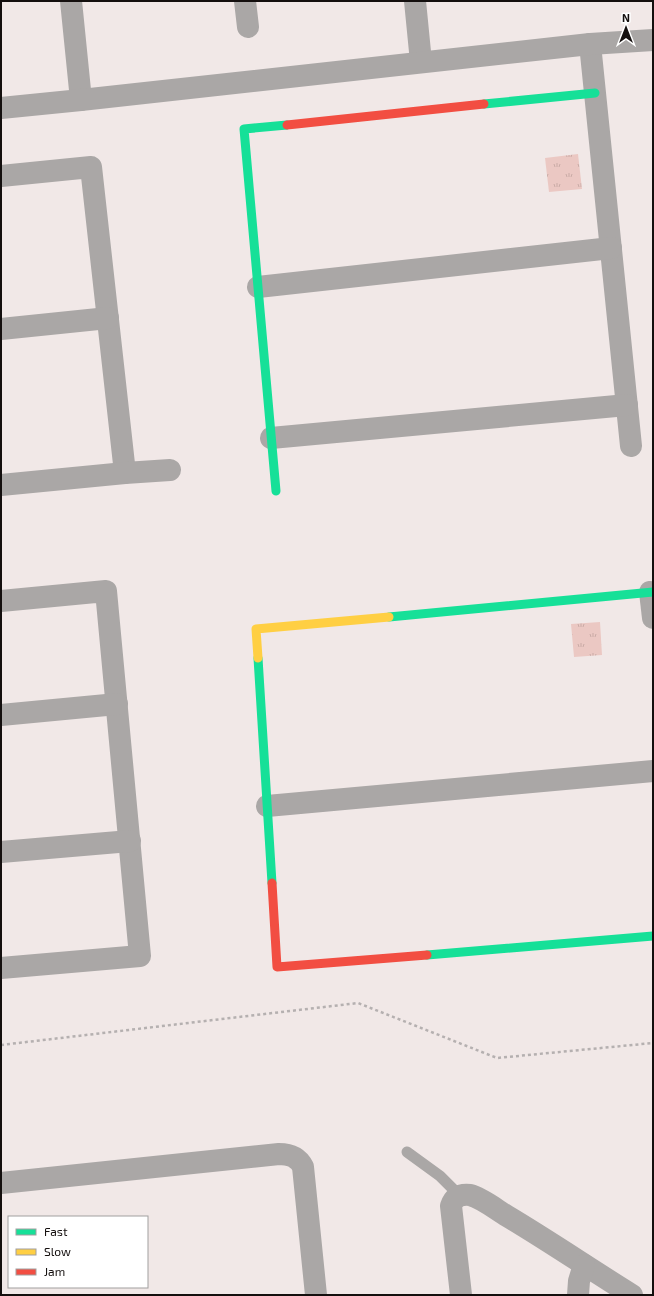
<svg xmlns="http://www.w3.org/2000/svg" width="654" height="1296" font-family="'Exo 2',sans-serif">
	<defs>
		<pattern id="park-tufts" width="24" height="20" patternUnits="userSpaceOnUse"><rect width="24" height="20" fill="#ebc8c3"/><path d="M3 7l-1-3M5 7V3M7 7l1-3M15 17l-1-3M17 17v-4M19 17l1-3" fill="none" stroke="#c9aba6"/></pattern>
	</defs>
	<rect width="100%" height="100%" fill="#f1e8e7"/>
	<!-- park -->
	<g fill="url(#park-tufts)">
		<polygon points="578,154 582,189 549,192 545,158"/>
		<polygon points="600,622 602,655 574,657 571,624"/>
	</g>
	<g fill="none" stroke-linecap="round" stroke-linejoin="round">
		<!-- path -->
		<polyline stroke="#b5b0b0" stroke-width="2.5" stroke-dasharray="3 3" stroke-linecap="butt" points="1,1045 358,1003 497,1058 653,1043"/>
		<!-- lane -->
		<polyline stroke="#aaa7a6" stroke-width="11" points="407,1152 440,1176 459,1195"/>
		<!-- street -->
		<g stroke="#aaa7a6" stroke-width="22">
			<polyline points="71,1 81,100"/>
			<polyline points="245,1 248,27"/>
			<polyline points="415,1 421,62"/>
			<polyline points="590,44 631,446"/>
			<polyline points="1,108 81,100 590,44 653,40"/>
			<polyline points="1,176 91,167 125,473"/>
			<polyline points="258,287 611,248"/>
			<polyline points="1,329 108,318"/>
			<polyline points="271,438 627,405"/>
			<polyline points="1,485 125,473 170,470"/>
			<polyline points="650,592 653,618"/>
			<polyline points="1,601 106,591 140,956 1,968"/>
			<polyline points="1,715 117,704"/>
			<polyline points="267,806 653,771"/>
			<polyline points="1,852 130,841"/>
			<path d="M1 1183 279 1154C290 1154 298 1157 303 1167L316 1295"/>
			<path d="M461 1295 451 1206C454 1197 460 1194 470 1195 482 1198 497 1210 507 1216 549 1241 590 1269 632 1295"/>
			<polyline points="578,1295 579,1281 584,1265"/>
		</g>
		<!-- fast -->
		<g stroke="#16e098" stroke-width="9">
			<polyline points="484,104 595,93"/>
			<polyline points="276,491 244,129 287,125"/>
			<polyline points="389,617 653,592"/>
			<polyline points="258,658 272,883"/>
			<polyline points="427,955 653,936"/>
		</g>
		<!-- slow -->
		<polyline stroke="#ffcf43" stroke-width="9" points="258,658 256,629 389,617"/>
		<!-- jam -->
		<g stroke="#f24e42" stroke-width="9">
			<polyline points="287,125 484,104"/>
			<polyline points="272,883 277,967 427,955"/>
		</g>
	</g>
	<!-- border -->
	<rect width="654" height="1296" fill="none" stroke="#140f0e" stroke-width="4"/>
	<!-- legend -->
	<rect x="8" y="1216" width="140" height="72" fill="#ffffff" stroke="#a19f9f"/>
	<rect x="16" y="1229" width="20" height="6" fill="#16e098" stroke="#a19f9f"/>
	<text x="44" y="1236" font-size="12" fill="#140f0e">Fast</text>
	<rect x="16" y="1249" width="20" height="6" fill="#ffcf43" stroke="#a19f9f"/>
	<text x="44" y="1256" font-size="12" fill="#140f0e">Slow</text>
	<rect x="16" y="1269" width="20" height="6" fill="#f24e42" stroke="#a19f9f"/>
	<text x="44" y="1276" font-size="12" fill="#140f0e">Jam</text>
	<!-- north arrow -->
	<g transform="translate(626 28)" stroke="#ffffff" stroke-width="3" paint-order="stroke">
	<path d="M0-3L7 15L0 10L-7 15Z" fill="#140f0e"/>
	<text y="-6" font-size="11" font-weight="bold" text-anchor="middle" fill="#140f0e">N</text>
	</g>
</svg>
